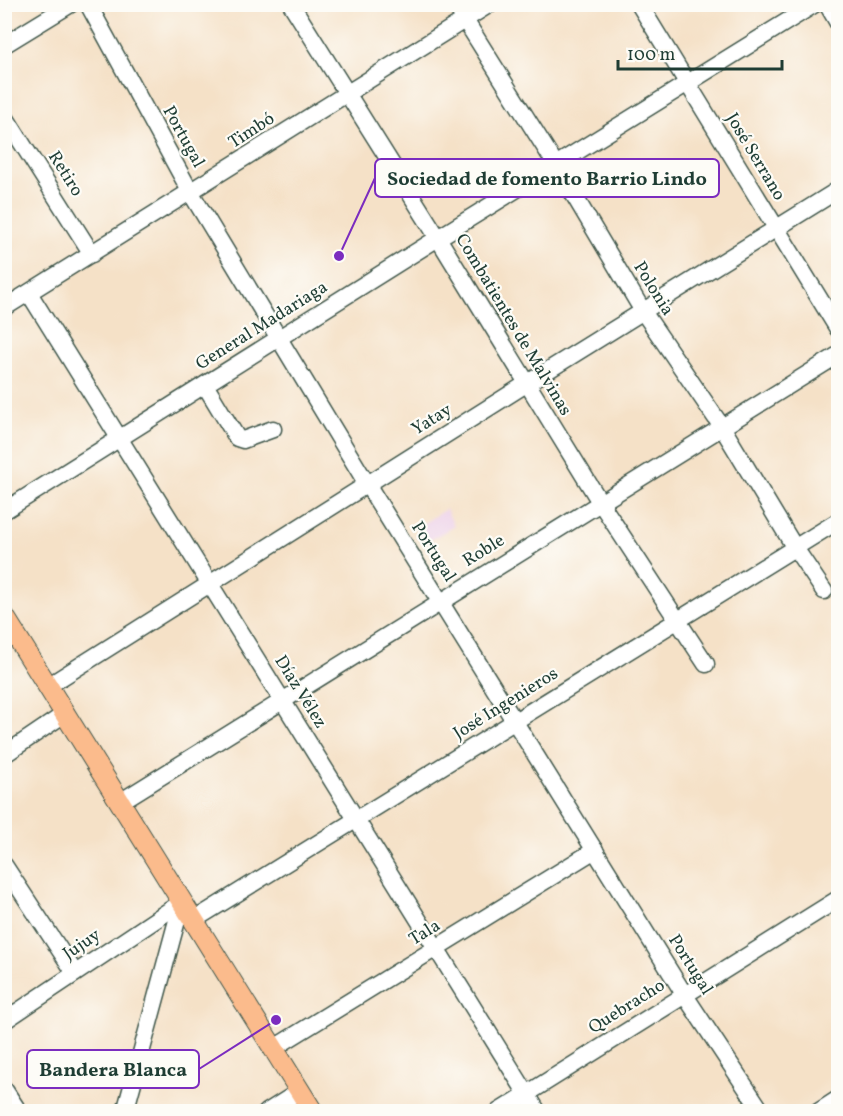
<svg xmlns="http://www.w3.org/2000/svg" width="843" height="1116" font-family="Vollkorn,serif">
	<rect width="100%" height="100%" fill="#fdfcf7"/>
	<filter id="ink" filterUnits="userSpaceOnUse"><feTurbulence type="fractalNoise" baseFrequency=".0167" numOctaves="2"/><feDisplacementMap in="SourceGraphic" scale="12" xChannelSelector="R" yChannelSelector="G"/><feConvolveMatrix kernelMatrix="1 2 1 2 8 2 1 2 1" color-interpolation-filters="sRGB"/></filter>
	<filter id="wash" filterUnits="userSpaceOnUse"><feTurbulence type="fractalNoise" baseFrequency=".008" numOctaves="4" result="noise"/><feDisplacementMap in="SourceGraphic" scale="24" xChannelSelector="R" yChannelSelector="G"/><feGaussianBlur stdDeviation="1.35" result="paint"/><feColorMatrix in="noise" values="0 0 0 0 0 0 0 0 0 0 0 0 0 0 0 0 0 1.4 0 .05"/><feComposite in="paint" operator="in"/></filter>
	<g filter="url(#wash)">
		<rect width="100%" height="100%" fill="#f5e1c7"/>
		<!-- built -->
		<polygon fill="#edd1e9" points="446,509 454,526 428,541 419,526"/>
	</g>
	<g filter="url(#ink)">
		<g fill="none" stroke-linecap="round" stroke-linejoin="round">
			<defs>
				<g id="minor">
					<polyline points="88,4 191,193 367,484 684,994 762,1112"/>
					<polyline points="291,4 438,238 600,502 706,664"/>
					<polyline points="455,4 556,165 644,313 722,427 795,548 824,591"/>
					<polyline points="639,4 838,329"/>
					<polyline points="827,4 838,23"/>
					<polyline points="4,45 71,4"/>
					<polyline points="4,115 92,254"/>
					<polyline points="29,293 538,1112"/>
					<polyline points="4,308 490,4"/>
					<polyline points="205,385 237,438 243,440 273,429"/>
					<polyline points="4,511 438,238 815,4"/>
					<polyline points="48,686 526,384 838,190"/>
					<polyline points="4,755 66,713"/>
					<polyline points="120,802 838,355"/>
					<polyline points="4,865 75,973"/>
					<polyline points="194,920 838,521"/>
					<polyline points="4,1021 182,902"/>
					<polyline points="274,1048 595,850"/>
					<polyline points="4,1089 19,1112"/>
					<polyline points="125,1112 182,902"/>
					<polyline points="267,1112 300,1091"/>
					<polyline points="498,1112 838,899"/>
					<polyline points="818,1112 838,1099"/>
				</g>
				<polyline id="major" points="4,616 313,1112"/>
			</defs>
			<!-- minor casing -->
			<use href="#minor" stroke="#3f564a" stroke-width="19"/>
			<!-- major casing -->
			<use href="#major" stroke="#3f564a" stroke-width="22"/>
			<!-- minor -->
			<use href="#minor" stroke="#fff" stroke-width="16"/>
			<!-- major -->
			<use href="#major" stroke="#fbbb8c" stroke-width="20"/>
		</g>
	</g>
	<g text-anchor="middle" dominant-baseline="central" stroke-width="4.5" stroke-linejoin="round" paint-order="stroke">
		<!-- street labels -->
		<g font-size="18" fill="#1f3d34" stroke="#fdfcf7">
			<text transform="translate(252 131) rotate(-33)">Timbó</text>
			<text transform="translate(183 137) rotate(61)">Portugal</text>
			<text transform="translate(755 157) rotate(59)">José Serrano</text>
			<text transform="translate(65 174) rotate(58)">Retiro</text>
			<text transform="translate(653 289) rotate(58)">Polonia</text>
			<text transform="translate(513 325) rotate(59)">Combatientes de Malvinas</text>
			<text transform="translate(262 326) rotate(-32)">General Madariaga</text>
			<text transform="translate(432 420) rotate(-32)">Yatay</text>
			<text transform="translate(484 551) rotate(-32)">Roble</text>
			<text transform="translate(433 552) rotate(58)">Portugal</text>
			<text transform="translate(300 692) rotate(58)">Díaz Vélez</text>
			<text transform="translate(506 704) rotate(-32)">José Ingenieros</text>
			<text transform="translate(425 933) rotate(-32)">Tala</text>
			<text transform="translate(82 945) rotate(-34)">Jujuy</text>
			<text transform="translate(690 965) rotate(58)">Portugal</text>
			<text transform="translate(627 1007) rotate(-32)">Quebracho</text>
		</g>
	</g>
	<!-- callouts -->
	<path fill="none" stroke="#7b2cbf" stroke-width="2" d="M339 256L375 178M276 1020L199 1069"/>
	<g fill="#7b2cbf" stroke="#fdfcf7" stroke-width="2">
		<circle cx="339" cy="256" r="6"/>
		<circle cx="276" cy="1020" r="6"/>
	</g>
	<g fill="#fdfcf7" stroke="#7b2cbf" stroke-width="2">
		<rect x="375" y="159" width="344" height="38" rx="6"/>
		<rect x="27" y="1050" width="172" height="38" rx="6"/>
	</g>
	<g font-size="20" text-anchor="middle" font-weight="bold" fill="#1f3d34">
		<text x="547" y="185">Sociedad de fomento Barrio Lindo</text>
		<text x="113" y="1076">Bandera Blanca</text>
	</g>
	<!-- margin -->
	<rect width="843" height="1116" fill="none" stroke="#fdfcf7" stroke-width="24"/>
	<!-- scale -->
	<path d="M618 60v9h164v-9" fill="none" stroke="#1f3d34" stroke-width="3"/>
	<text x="627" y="60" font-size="18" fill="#1f3d34" stroke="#fdfcf7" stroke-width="4.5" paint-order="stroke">100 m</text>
</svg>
